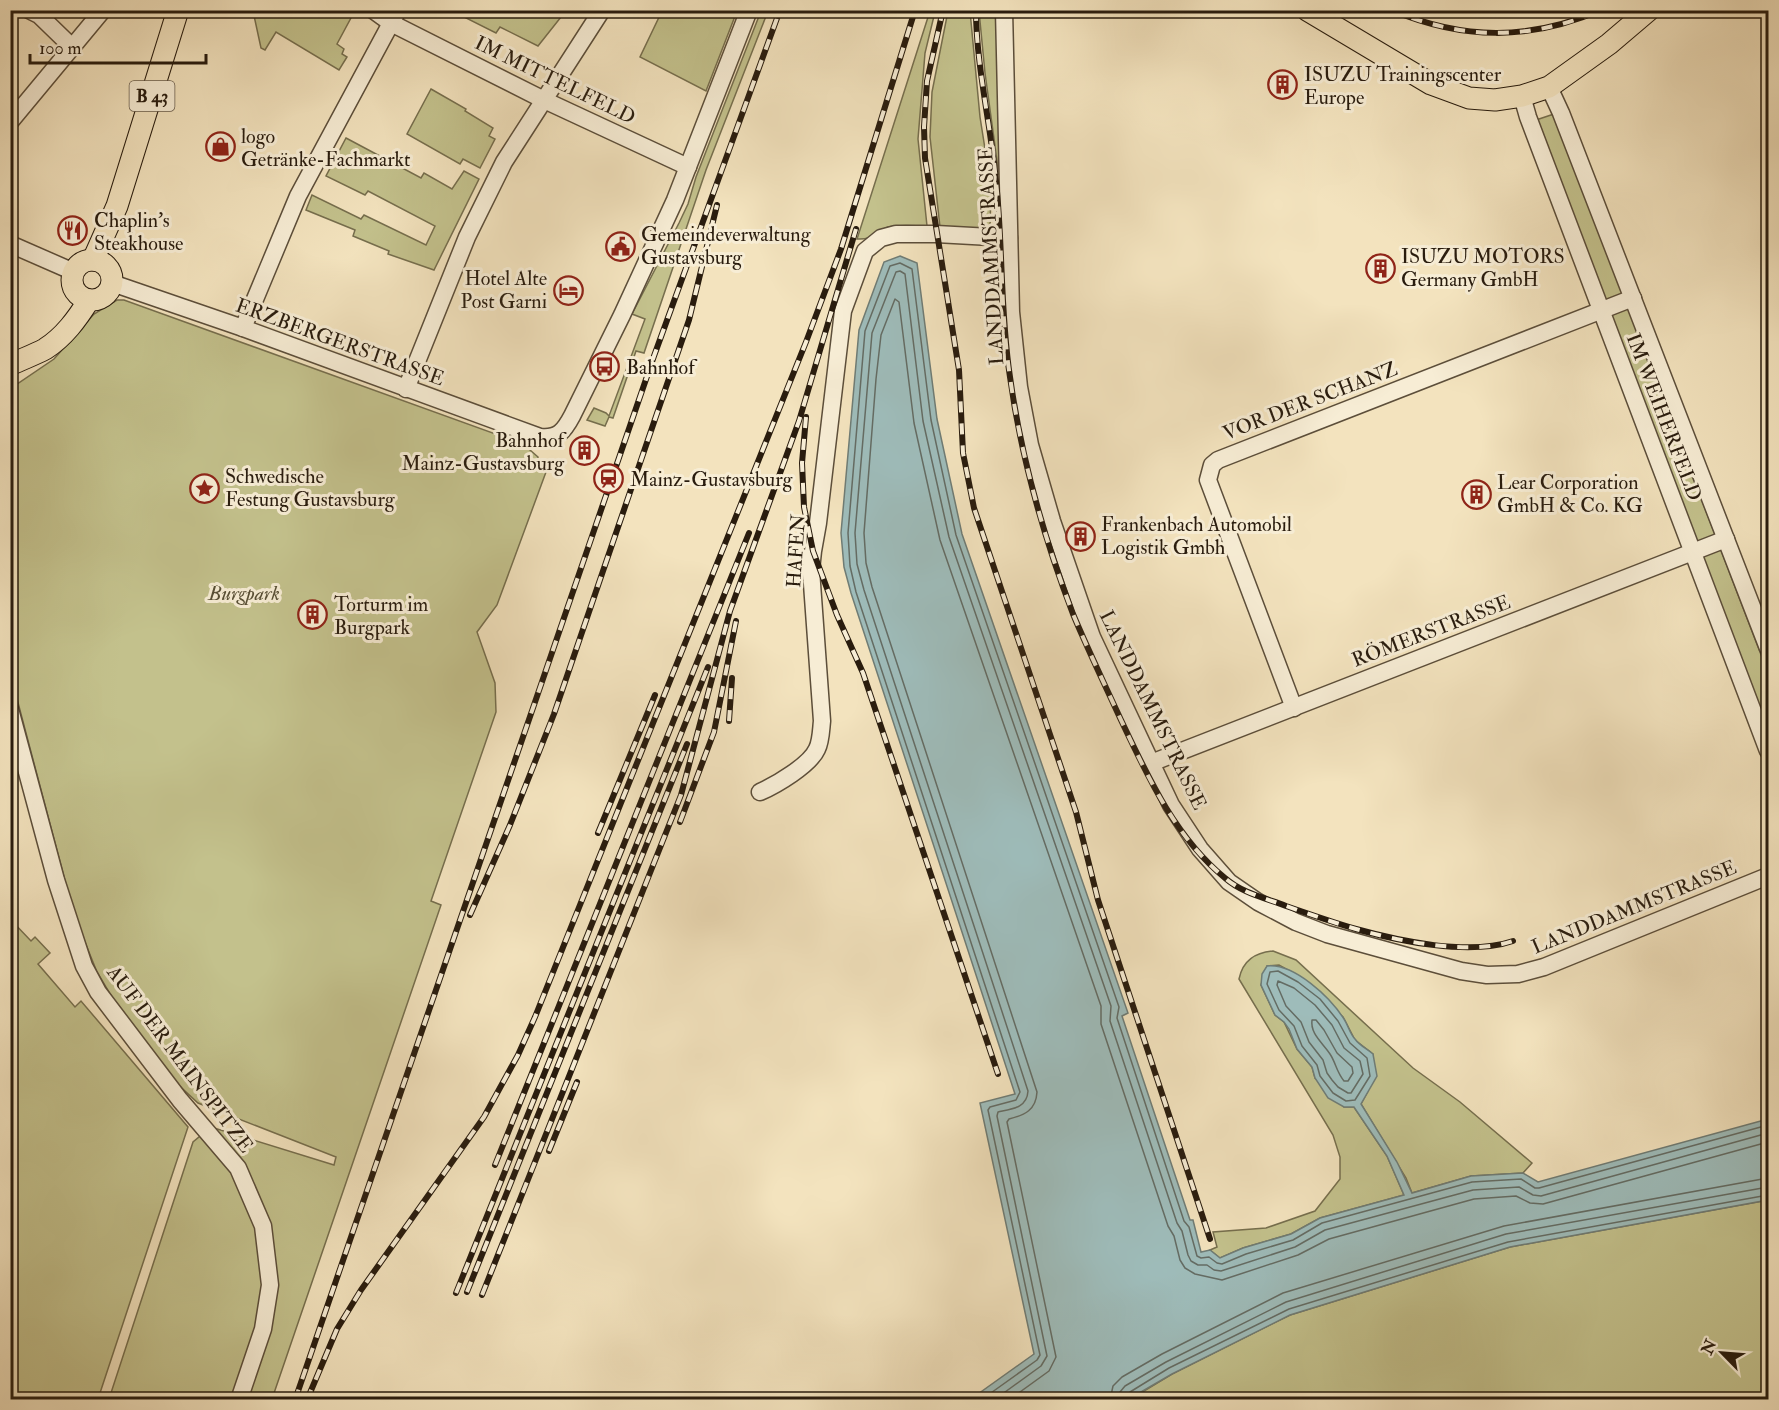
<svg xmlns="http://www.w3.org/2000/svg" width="1779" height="1410" font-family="'IM FELL Double Pica',serif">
	<rect width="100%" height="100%" fill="#f3e3be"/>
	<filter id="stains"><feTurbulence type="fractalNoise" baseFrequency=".00333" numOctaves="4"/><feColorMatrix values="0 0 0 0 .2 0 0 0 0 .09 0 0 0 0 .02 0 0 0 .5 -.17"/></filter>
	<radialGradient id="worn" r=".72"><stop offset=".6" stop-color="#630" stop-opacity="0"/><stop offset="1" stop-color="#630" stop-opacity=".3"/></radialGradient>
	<!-- green -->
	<g fill="#c3c18c" stroke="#766e4d" stroke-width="1.5">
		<polygon points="343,11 352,16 337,44 344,49 342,54 347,57 339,70 276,32 265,50 261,48 253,11"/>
		<polygon points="467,11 549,11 561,17 538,46 500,27 496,33 464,17"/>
		<polygon points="662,11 737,11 706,91 640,57"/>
		<polygon points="761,11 768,11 706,170 644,353 636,351 613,418 609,417 605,426 587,420 594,408 606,413 609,416 645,319 632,314 679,223 688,204 696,177"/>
		<polygon points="948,11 970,11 980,117 991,187 990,229 940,227 930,137 932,92"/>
		<polygon points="979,11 998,11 999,175 985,73"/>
		<path d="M929 14 934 16 925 53 918 139 927 226C915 226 900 224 888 227 874 232 874 240 857 239Z"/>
		<polygon points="431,89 466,109 465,111 493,128 489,136 495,139 480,168 463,159 460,164 407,134"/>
		<polygon points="1554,114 1768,673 1768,731 1536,120"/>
		<polygon points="346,138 421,178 424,173 452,189 464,171 479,179 434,270 388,254 389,251 353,236 355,230 306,210 312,195 361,219 364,215 426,245 435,226 368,191 365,195 326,176"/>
		<polygon points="117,300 124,300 523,444 538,457 537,469 546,472 497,605 477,632 495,683 496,712 431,901 441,905 272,1399 109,1399 193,1142 211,1127 334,1165 336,1157 198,1103 172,1079 125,1019 97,972 74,915 11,676 10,389 54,359 94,314"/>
		<polygon points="11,920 31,941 35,937 50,953 38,964 75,1007 81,1001 188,1127 98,1399 11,1399"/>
		<path d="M1273 951 1296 960 1413 1068 1460 1102 1532 1163 1523 1173 1471 1176 1412 1193 1406 1178 1361 1104 1368 1091 1373 1054 1355 1040 1343 1017 1301 977 1279 965 1267 966 1261 985 1275 1015 1284 1022 1297 1049 1312 1067 1315 1078 1344 1107H1354L1387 1156 1404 1195 1320 1218 1291 1234 1243 1248 1220 1258 1210 1250 1217 1247 1213 1232 1266 1228 1315 1211 1340 1179V1157L1333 1135 1239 979C1243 960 1255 953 1273 951Z"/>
		<polygon points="1768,1200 1768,1399 1129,1400 1172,1374 1290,1315 1510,1247"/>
	</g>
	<!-- water -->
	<path fill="#9ebcba" stroke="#6f7c75" stroke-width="1.5" d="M900 256 917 263 937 419 962 534 1128 1013 1122 1016 1190 1220H1193L1201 1252 1210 1250 1220 1258 1243 1248 1291 1234 1320 1218 1404 1195 1387 1156 1354 1107H1344L1328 1098 1315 1078 1312 1067 1297 1049 1289 1029 1284 1022 1275 1015 1261 985 1262 974 1267 966C1294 963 1330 997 1344 1019 1348 1025 1350 1034 1355 1039 1359 1045 1367 1049 1373 1054L1377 1076 1361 1104 1397 1162 1412 1193 1471 1176 1523 1173 1538 1182 1768 1119V1200L1510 1247 1290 1315 1172 1374 1129 1399H971L1034 1354 980 1103 1015 1094 851 593 844 567 841 533 859 330 884 262Z"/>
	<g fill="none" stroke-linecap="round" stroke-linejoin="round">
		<!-- shore -->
		<g stroke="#646c64" stroke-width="1.5">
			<polygon points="1278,971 1298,982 1320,999 1338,1021 1350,1043 1367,1058 1370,1076 1355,1100 1346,1101 1333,1093 1320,1076 1317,1065 1302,1046 1294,1026 1279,1010 1267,984 1270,972"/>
			<polygon points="1278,981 1294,988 1315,1005 1332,1025 1344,1048 1360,1061 1363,1074 1351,1093 1348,1093 1338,1087 1332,1080 1327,1073 1323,1060 1309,1042 1301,1022 1286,1006 1277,985"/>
			<path d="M1312 1020H1316L1324 1030 1337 1053 1352 1067 1353 1073 1348 1081H1344C1336 1071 1336 1063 1330 1054 1323 1043 1310 1034 1312 1020Z"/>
			<polyline points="981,1400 1037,1360 1040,1355 988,1110 990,1107 1016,1100 1020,1092 856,592 850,566 848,533 865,331 890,266 900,263 912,269 931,420 956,535 1119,1007 1117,1018 1184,1221 1189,1227 1197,1256 1201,1258 1209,1257 1217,1263 1222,1264 1246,1254 1293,1240 1322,1223 1472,1182 1521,1179 1535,1188 1539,1188 1768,1125"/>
			<path d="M994 1400 1041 1366 1047 1356 997 1116 998 1112C1012 1109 1027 1108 1028 1091L864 590 857 564 855 533 872 333 896 272 900 271 905 274 923 421 949 537 1111 1006 1110 1021 1177 1223 1182 1231 1188 1255 1191 1261 1198 1265H1207L1214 1270 1221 1271 1295 1247 1325 1230 1473 1190 1519 1187 1533 1195 1541 1196 1768 1133"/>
			<path d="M1009 1400 1049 1371 1056 1357 1007 1122 1009 1119C1025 1115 1036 1110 1037 1092L872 587 866 563 864 533 876 379 881 335 895 299 899 302 914 423 940 540 1101 1006V1024L1168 1226 1174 1236 1180 1260 1185 1268 1195 1274 1222 1280 1298 1255 1329 1239 1474 1199 1516 1196 1530 1203 1543 1204 1768 1142"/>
			<polyline points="1110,1400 1113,1386 1122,1377 1162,1354 1283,1293 1504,1226 1768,1178"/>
			<polyline points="1119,1400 1120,1392 1125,1386 1166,1362 1286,1302 1506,1234 1768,1187"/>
			<polyline points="1127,1400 1130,1392 1169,1368 1289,1309 1508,1242 1768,1195"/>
		</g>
		<defs>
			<g id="minor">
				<polyline points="29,10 39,15 72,47"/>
				<polyline points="373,10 391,23 544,100 688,167"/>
				<polyline points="1004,10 1011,312 1019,387 1030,445 1052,521 1092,637 1171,805 1200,849 1229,882 1258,902 1296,922 1327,934 1461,971 1487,975 1518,974 1544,967 1768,876"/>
				<polyline points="1549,87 1561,113 1768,648"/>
				<polyline points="1522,96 1528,117 1768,751"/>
				<polyline points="10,122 103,10"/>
				<polyline points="10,244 74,272"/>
				<path d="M112 283 243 328 540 437C558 439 564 431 572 416L622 315 675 200 749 10"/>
				<polyline points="243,328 298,196 398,10"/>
				<polyline points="406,389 467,237 504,162 602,10"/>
				<polyline points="1294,708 1208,480 1212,465 1218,460 1633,298"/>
				<polyline points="10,709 56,880 84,966 98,992 180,1100 238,1168 263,1226 270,1285 263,1329 239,1400"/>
				<polyline points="1151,763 1726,539"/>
				<path d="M760 792C776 785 810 765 817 749 821 741 821 730 822 721L811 570 813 551 818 523 843 311 865 251 881 238 896 234H936L1009 238"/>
			</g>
			<g id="major">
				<polyline points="1307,10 1431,84 1469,98 1495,100 1522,96 1549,87 1609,44 1649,10"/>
				<circle cx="92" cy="280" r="20"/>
				<polyline points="93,260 117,206 178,10"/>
				<path d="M10 365C22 359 34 355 45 349 64 337 77 319 89 300"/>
			</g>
		</defs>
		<!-- minor casing -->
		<use href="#minor" stroke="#5c4e3a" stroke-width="19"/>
		<!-- major casing -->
		<use href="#major" stroke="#291c0e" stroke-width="23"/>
		<!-- minor -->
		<use href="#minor" stroke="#f7edd5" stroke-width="16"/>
		<!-- major -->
		<use href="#major" stroke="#f3e3be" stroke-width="21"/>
		<defs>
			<g id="rail">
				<polyline points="943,10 927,81 924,127 925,158 959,370 963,453 974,508 1076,812 1098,900 1210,1239"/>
				<path d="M976 10C976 65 991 126 996 181 1003 246 1000 312 1010 377 1021 457 1044 538 1073 614 1088 650 1105 685 1121 720 1148 777 1175 837 1225 878 1242 893 1265 898 1286 906 1309 914 1332 922 1356 929 1399 941 1469 956 1513 941"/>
				<path d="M1391 10C1463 40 1529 41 1601 10"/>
				<polyline points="806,417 802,463 804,507 813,551 837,615 863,673 998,1074"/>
				<polyline points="729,721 732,678"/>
				<polyline points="680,822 714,732 736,621"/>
				<polyline points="598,833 655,695"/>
				<polyline points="470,915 510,825 554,714 689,320 717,205"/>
				<polyline points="549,1151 577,1082"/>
				<polyline points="495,1165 749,533"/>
				<polyline points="467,1292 687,744"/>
				<polyline points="456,1293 708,667"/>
				<polyline points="482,1295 681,795 730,611 799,421 856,229"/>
				<polyline points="295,1400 654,356 780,10"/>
				<polyline points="307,1400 337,1329 361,1290 484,1117 518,1055 535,1017 806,342 841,249 915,10"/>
			</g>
		</defs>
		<!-- rail casing -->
		<use href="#rail" stroke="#291c0e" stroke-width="6"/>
		<!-- rail -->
		<use href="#rail" stroke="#f7edd5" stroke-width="4" stroke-dasharray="11" stroke-linecap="butt"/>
	</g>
	<!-- icons -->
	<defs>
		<symbol id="building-ring" viewBox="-11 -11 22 22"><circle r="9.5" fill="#f7edd5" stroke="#8f2418" stroke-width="1.5"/><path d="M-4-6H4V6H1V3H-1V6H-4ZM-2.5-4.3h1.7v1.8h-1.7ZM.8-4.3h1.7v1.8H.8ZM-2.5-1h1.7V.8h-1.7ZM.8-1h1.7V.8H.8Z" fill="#8f2418"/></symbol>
		<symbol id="shop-ring" viewBox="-11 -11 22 22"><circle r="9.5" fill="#f7edd5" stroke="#8f2418" stroke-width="1.5"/><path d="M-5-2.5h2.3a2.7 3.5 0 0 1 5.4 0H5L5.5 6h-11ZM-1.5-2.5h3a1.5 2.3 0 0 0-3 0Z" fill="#8f2418"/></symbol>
		<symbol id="restaurant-ring" viewBox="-11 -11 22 22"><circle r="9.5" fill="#f7edd5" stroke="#8f2418" stroke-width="1.5"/><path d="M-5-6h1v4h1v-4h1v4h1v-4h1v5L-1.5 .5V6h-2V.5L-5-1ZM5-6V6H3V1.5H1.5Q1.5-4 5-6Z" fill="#8f2418"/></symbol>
		<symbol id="civic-ring" viewBox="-11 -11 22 22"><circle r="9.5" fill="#f7edd5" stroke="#8f2418" stroke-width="1.5"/><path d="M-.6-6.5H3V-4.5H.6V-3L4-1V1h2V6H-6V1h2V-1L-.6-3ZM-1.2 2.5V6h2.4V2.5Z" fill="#8f2418"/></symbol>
		<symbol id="hotel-ring" viewBox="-11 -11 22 22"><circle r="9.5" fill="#f7edd5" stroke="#8f2418" stroke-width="1.5"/><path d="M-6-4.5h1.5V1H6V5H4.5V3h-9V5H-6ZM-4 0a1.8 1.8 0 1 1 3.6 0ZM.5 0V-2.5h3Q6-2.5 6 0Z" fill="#8f2418"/></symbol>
		<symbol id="bus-ring" viewBox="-11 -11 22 22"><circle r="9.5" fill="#f7edd5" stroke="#8f2418" stroke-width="1.5"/><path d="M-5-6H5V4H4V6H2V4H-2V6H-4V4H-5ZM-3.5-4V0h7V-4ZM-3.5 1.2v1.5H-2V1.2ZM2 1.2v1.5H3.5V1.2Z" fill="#8f2418"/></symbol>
		<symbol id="station-ring" viewBox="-11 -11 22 22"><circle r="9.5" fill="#f7edd5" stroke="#8f2418" stroke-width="1.5"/><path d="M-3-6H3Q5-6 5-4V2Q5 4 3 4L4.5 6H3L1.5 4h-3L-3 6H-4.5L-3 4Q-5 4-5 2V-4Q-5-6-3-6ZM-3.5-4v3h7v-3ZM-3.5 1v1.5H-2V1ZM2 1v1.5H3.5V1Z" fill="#8f2418"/></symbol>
		<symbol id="sight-ring" viewBox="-11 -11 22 22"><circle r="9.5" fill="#f7edd5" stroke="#8f2418" stroke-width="1.5"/><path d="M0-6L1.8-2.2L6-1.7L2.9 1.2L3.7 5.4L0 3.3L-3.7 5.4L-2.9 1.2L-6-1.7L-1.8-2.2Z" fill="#8f2418"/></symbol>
	</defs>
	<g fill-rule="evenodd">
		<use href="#building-ring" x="1266" y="68" width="33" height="33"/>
		<use href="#shop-ring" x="204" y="130" width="33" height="33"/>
		<use href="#restaurant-ring" x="56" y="214" width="33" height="33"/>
		<use href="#civic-ring" x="604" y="230" width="33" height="33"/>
		<use href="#building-ring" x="1364" y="252" width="33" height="33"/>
		<use href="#hotel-ring" x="552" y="274" width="33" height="33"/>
		<use href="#bus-ring" x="588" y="350" width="33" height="33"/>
		<use href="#building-ring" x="568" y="434" width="33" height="33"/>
		<use href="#station-ring" x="592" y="462" width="33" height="33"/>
		<use href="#sight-ring" x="188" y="472" width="33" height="33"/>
		<use href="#building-ring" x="1460" y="478" width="33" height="33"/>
		<use href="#building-ring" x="1064" y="520" width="33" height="33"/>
		<use href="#building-ring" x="296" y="598" width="33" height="33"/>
	</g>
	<g text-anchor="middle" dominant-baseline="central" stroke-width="6" stroke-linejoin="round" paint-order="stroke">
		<!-- shield labels -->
		<rect fill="#f7edd5" stroke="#675b4a" stroke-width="1.5" x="129.5" y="81" width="45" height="30" rx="4.5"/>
		<g font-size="18" font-weight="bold" fill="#291c0e">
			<text x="152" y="96">B 43</text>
		</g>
		<!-- poi labels -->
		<g font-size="20" fill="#291c0e" stroke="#f7edd5" text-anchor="start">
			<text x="1304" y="74">ISUZU Trainingscenter<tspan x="1304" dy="23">Europe</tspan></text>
			<text x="241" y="136">logo<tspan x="241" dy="23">Getränke-Fachmarkt</tspan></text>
			<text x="94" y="220">Chaplin's<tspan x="94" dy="23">Steakhouse</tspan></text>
			<text x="641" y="234">Gemeindeverwaltung<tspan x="641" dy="23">Gustavsburg</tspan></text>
			<text x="1401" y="256">ISUZU MOTORS<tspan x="1401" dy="23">Germany GmbH</tspan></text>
			<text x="547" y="278" text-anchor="end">Hotel Alte<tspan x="547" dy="23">Post Garni</tspan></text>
			<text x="626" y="367">Bahnhof</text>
			<text x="564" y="440" text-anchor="end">Bahnhof<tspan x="564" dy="23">Mainz-Gustavsburg</tspan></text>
			<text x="225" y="476">Schwedische<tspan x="225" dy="23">Festung Gustavsburg</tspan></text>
			<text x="630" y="479">Mainz-Gustavsburg</text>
			<text x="1497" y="482">Lear Corporation<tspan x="1497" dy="23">GmbH &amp; Co. KG</tspan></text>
			<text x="1101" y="524">Frankenbach Automobil<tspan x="1101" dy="23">Logistik Gmbh</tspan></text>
			<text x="334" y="604">Torturm im<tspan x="334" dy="23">Burgpark</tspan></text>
		</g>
		<!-- street labels -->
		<g font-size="20" fill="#291c0e" stroke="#f7edd5">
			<text transform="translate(555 80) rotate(26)">IM MITTELFELD</text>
			<text transform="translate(991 256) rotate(-93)">LANDDAMMSTRASSE</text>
			<text transform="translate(340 342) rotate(20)">ERZBERGERSTRASSE</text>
			<text transform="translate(1310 401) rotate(-21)">VOR DER SCHANZ</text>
			<text transform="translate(1664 417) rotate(69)">IM WEIHERFELD</text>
			<text transform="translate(796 551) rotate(-86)">HAFEN</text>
			<text transform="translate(1431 631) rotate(-21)">RÖMERSTRASSE</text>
			<text transform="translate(1153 710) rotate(64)">LANDDAMMSTRASSE</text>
			<text transform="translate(1634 907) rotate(-22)">LANDDAMMSTRASSE</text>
			<text transform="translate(180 1059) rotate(53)">AUF DER MAINSPITZE</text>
		</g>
		<!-- park labels -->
		<g font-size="20" font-style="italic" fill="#574e34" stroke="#f7edd5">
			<text x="244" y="593">Burgpark</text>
		</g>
	</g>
	<!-- margin -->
	<rect width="1779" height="1410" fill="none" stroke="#f3e3be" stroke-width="36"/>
	<rect x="12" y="12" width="1755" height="1386" fill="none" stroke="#291c0e" stroke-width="3"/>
	<rect x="18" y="18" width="1743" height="1374" fill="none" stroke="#291c0e" stroke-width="1.5"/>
	<!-- north arrow -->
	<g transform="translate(1722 1353) rotate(295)" stroke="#f7edd5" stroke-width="4.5" paint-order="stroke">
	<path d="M0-4.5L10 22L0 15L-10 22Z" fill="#291c0e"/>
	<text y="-9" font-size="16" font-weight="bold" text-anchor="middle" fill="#291c0e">N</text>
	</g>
	<!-- scale -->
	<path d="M30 54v9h176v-9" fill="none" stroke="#291c0e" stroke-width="3"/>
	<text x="39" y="54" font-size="18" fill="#291c0e" stroke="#f7edd5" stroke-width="4.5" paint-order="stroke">100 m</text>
	<rect width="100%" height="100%" filter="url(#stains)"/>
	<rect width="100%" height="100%" fill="url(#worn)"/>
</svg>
